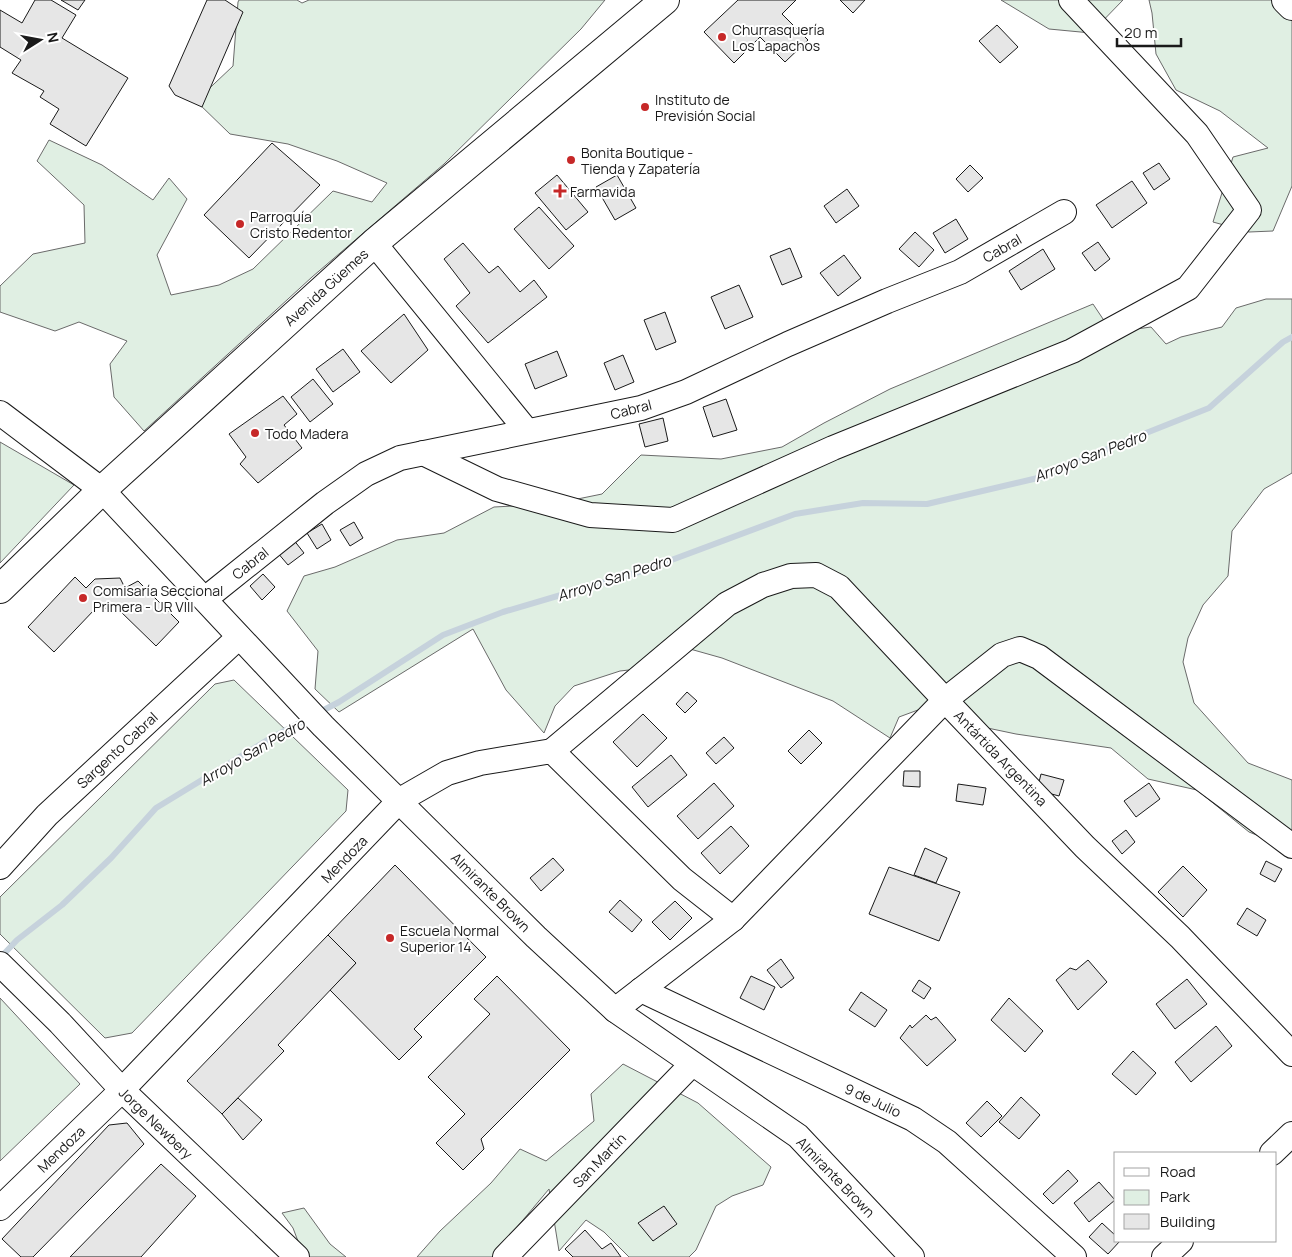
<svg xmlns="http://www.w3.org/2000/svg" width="1292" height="1257" font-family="Manrope,sans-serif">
	<rect width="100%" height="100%" fill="#fff"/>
	<!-- green -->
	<g fill="#e0efe3" stroke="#6a6a6a">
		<polygon points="239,0 297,0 302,3 309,0 605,0 581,29 444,164 312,277 144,431 114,397 110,364 127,341 79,322 55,331 0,312 0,286 33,254 85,243 84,205 37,161 49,140 102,165 153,200 169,178 187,199 157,255 171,295 219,285 253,269 333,191 372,202 387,183 337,161 288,144 230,134 196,101 233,66 238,2"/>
		<polygon points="1001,0 1123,0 1091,33 1049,29"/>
		<polygon points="1149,0 1292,0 1292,186 1273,231 1249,232 1213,222 1233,157 1268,148 1220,111 1176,90 1156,54 1152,13"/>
		<polygon points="1266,299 1292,299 1292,473 1264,489 1232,531 1228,576 1203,605 1188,638 1183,662 1194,703 1248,763 1292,780 1292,849 1249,832 1197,790 1148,779 1111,748 1016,734 978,726 945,700 899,717 890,738 833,701 722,658 690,649 664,666 620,671 574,686 555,706 544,733 506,690 473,629 339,712 315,689 318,651 287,611 304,576 335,567 397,540 444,533 494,507 553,504 602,494 641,455 721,459 782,447 824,423 890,389 1093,304 1109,328 1129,330 1151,327 1166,344 1181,337 1222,327 1236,308"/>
		<polygon points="0,442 74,485 0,563"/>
		<polygon points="234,680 348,790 346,811 132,1033 105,1038 0,934 0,897 215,684"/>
		<polygon points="0,998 80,1084 0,1161"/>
		<polygon points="623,1064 698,1103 771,1167 763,1185 732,1196 716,1206 696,1250 689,1257 629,1257 604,1232 586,1220 559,1251 549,1189 492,1257 417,1257 440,1231 491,1183 520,1149 546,1161 594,1121 591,1094"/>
		<polygon points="304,1208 330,1244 346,1257 304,1257 293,1228 282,1213"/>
	</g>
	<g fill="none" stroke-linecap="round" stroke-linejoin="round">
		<!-- stream -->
		<g stroke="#c6d2dc" stroke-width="6">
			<polyline points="318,713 339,702 443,635 503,612 642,571 795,514 863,503 927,504 1042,477 1131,439 1209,408 1283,342 1292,337"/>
			<polyline points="0,958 17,940 62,905 111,858 156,808 269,739 309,718"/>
		</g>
	</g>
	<!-- building -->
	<g fill="#e6e6e6" stroke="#1a1a1a">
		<polygon points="35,0 51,0 76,15 62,38 128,78 86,146 50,124 59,109 40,97 44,91 12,73 21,60 0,47 0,10 22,23"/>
		<polygon points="61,0 85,0 78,10"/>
		<polygon points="207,0 225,0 243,12 202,107 175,95 169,86"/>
		<polygon points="738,0 796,0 782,14 808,40 785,62 760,37 734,63 704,32"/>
		<polygon points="840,0 865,0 853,13"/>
		<polygon points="997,25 1018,47 1000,63 979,41"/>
		<polygon points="272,143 320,185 249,258 204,215"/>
		<polygon points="1159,163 1170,179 1154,190 1143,173"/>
		<polygon points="970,165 983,178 968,192 956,179"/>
		<polygon points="557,175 588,212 566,230 535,193"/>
		<polygon points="617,175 636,208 615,220 596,187"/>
		<polygon points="1132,181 1147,203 1112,228 1096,205"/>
		<polygon points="847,189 859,206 836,223 824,206"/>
		<polygon points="539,207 574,246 549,269 514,229"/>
		<polygon points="956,219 968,239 945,253 933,233"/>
		<polygon points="915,232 934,250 919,267 899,249"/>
		<polygon points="1098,242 1110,259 1095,271 1082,253"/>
		<polygon points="463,243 489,273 498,266 520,292 534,280 547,297 488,343 456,306 470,293 444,259"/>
		<polygon points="790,248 802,277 782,285 770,256"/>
		<polygon points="1043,249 1055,269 1021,290 1009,271"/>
		<polygon points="844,255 861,278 838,296 820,273"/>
		<polygon points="739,285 753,317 725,329 711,297"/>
		<polygon points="665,312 676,342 656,350 644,320"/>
		<polygon points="404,314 428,350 391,383 361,351"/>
		<polygon points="343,349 360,372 333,392 316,369"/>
		<polygon points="557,351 567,376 535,389 525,364"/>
		<polygon points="623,355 634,382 615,390 604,363"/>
		<polygon points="313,379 333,404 310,422 291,397"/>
		<polygon points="283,396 297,414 284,425 302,448 258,483 240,464 246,457 229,434"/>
		<polygon points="726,399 737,430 713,437 703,407"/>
		<polygon points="663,418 668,441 645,447 639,424"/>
		<polygon points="354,522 363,538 350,546 340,530"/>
		<polygon points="322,524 331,540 317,549 307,533"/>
		<polygon points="293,539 304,553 288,565 277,552"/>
		<polygon points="263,574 275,587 262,600 250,586"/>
		<polygon points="75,577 86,588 95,579 120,578 125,588 138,581 179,622 156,646 118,609 96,608 54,652 28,627"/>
		<polygon points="687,692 697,701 685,713 676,704"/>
		<polygon points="643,714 667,738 637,767 613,742"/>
		<polygon points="809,730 822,743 801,764 788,751"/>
		<polygon points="724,737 734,748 716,764 706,753"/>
		<polygon points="671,755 687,775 648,807 632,787"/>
		<polygon points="904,771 920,771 920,787 903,786"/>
		<polygon points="1041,774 1064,780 1059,796 1037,790"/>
		<polygon points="714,783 734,806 698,839 677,816"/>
		<polygon points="1149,783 1160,799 1136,817 1124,801"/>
		<polygon points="958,784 986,788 983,805 956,801"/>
		<polygon points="731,826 749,846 720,874 701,853"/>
		<polygon points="1126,830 1135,842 1122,854 1112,841"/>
		<polygon points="925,848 947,858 936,883 914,875"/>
		<polygon points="553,858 564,870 541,891 530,878"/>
		<polygon points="1266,861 1282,869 1275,882 1260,874"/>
		<polygon points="395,865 486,957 414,1029 422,1037 399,1060 330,990 356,963 328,935"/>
		<polygon points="1183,866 1207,890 1183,917 1158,892"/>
		<polygon points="889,867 960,892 939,941 869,914"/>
		<polygon points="620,900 642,920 632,932 609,912"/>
		<polygon points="675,901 692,918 670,940 652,922"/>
		<polygon points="1247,908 1266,920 1257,936 1237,924"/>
		<polygon points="328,935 356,963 278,1045 284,1051 222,1114 187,1081"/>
		<polygon points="781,959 794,978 781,988 767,970"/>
		<polygon points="1088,960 1107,982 1078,1010 1056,980 1070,968 1076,970"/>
		<polygon points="497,976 570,1050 481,1139 484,1149 463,1170 436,1143 465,1114 428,1077 490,1014 474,999"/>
		<polygon points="751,976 775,987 764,1010 740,998"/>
		<polygon points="1187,979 1207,1004 1175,1029 1156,1004"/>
		<polygon points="919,980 931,988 924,999 912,991"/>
		<polygon points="861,992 887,1010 875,1027 849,1010"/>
		<polygon points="1009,998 1043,1031 1025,1052 991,1020"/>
		<polygon points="926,1015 931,1020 936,1017 956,1040 927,1066 900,1038 910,1025 912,1028"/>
		<polygon points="1216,1026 1232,1046 1191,1082 1175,1062"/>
		<polygon points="1133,1051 1156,1073 1136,1095 1112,1074"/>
		<polygon points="1021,1097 1040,1115 1019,1139 999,1122"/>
		<polygon points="238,1098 262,1120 243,1140 222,1114"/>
		<polygon points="987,1101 1002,1116 981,1137 966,1123"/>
		<polygon points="127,1123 144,1144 33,1257 21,1257 2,1239 109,1125"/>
		<polygon points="161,1164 196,1196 141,1257 70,1257"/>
		<polygon points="1068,1170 1078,1181 1053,1204 1043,1194"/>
		<polygon points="1099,1182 1115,1200 1089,1222 1074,1203"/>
		<polygon points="664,1206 677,1224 653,1241 638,1223"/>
		<polygon points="1102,1223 1116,1236 1116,1241 1120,1241 1108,1254 1089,1237"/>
		<polygon points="585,1230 602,1249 611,1243 621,1257 573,1257 565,1249"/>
	</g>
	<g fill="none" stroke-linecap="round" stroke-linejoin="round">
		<defs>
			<g id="minor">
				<polyline points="374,243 527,431"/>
				<polyline points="0,413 102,490 323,726 536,937 615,1010 798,1136 912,1257"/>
				<polyline points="423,453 497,489 590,515 673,520 833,448 1072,351 1188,288 1249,210 1197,134 1071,0"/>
				<polyline points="205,599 325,503 366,474 400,458 641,408 686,392 788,344 887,301 960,272 1064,212"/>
				<polyline points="552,751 727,604 763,585 791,576 816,575 839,587 945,700 1002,655 1020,649 1039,657 1292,846"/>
				<polyline points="0,867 47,815 239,637"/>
				<polyline points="0,964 60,1023 122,1090 297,1257"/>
				<polyline points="641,990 913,1119 947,1142 1074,1257"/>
				<polyline points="615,1010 733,919 945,700 1085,847 1180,937 1292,1054"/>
				<polyline points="1272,1153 1292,1134"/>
				<polyline points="0,1208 122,1090 400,800 447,773 480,763 552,751 682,879 733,919"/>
				<polyline points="505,1257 692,1064"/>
				<polyline points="1164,1257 1181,1241"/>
			</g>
			<polyline id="major" points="0,589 102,490 374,243 665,0"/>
			<polyline id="highway" points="1286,0 1292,6"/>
		</defs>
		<!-- minor casing -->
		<use href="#minor" stroke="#1a1a1a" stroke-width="26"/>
		<!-- major casing -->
		<use href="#major" stroke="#1a1a1a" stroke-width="30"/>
		<!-- highway casing -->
		<use href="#highway" stroke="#1a1a1a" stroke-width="30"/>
		<!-- minor -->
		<use href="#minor" stroke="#fff" stroke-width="24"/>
		<!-- major -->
		<use href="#major" stroke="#fff" stroke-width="28"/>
		<!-- highway -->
		<use href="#highway" stroke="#fff" stroke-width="28"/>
	</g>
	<!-- markers -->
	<g fill="#c62828" stroke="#fff" stroke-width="2">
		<circle cx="722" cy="37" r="5"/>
		<circle cx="645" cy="107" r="5"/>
		<circle cx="571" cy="160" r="5"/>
		<path d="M557.5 183.5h5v5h5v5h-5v5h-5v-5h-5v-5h5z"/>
		<circle cx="240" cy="224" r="5"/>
		<circle cx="255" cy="433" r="5"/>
		<circle cx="83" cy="598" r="5"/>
		<circle cx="390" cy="938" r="5"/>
	</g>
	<g text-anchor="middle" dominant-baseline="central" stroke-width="4" stroke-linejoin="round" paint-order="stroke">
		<!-- poi labels -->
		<g font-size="14" fill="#1a1a1a" stroke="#fff" text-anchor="start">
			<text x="732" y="29">Churrasquería<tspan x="732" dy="16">Los Lapachos</tspan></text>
			<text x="655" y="99">Instituto de<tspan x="655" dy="16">Previsión Social</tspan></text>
			<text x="581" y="152">Bonita Boutique -<tspan x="581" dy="16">Tienda y Zapatería</tspan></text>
			<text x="570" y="191">Farmavida</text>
			<text x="250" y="216">Parroquía<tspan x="250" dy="16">Cristo Redentor</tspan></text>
			<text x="265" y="433">Todo Madera</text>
			<text x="93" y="590">Comisaría Seccional<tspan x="93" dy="16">Primera - UR VIII</tspan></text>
			<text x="400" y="930">Escuela Normal<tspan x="400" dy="16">Superior 14</tspan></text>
		</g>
		<!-- street labels -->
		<g font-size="14" fill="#1a1a1a" stroke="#fff">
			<text transform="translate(1002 248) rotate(-30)">Cabral</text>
			<text transform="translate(326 287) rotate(-42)">Avenida Güemes</text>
			<text transform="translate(631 409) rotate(-14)">Cabral</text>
			<text transform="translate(250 563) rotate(-39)">Cabral</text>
			<text transform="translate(117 750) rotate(-43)">Sargento Cabral</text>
			<text transform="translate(1001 758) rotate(46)">Antártida Argentina</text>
			<text transform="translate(344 859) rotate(-46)">Mendoza</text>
			<text transform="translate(491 892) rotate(45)">Almirante Brown</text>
			<text transform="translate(873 1100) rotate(25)">9 de Julio</text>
			<text transform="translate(156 1123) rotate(44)">Jorge Newbery</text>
			<text transform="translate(61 1149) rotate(-44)">Mendoza</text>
			<text transform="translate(599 1160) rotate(-46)">San Martín</text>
			<text transform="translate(836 1177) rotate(46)">Almirante Brown</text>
		</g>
		<!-- water labels -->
		<g font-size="15" font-style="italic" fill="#1a1a1a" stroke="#fff">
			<text transform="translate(1090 456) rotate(-21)">Arroyo San Pedro</text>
			<text transform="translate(614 578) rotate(-18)">Arroyo San Pedro</text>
			<text transform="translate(252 752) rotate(-30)">Arroyo San Pedro</text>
		</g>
	</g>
	<!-- legend -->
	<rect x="1114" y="1152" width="162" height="90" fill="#ffffff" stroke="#a3a3a3"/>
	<rect x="1124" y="1168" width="25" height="8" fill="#ffffff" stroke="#a3a3a3"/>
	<text x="1160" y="1177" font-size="15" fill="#1a1a1a">Road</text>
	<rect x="1124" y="1190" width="25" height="15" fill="#e0efe3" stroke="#a3a3a3"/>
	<text x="1160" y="1202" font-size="15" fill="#1a1a1a">Park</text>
	<rect x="1124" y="1214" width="25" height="15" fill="#e6e6e6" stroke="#a3a3a3"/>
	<text x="1160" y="1227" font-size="15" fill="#1a1a1a">Building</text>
	<!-- north arrow -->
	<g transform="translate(40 40) rotate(79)" stroke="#ffffff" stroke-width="4" paint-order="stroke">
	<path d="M0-4L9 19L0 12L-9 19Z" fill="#1a1a1a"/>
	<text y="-8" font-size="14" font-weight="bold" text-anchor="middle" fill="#1a1a1a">N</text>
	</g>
	<!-- scale -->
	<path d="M1117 38v8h64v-8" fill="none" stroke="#1a1a1a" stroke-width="2.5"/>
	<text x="1124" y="38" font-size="15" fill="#1a1a1a" stroke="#ffffff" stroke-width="4" paint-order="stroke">20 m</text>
</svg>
